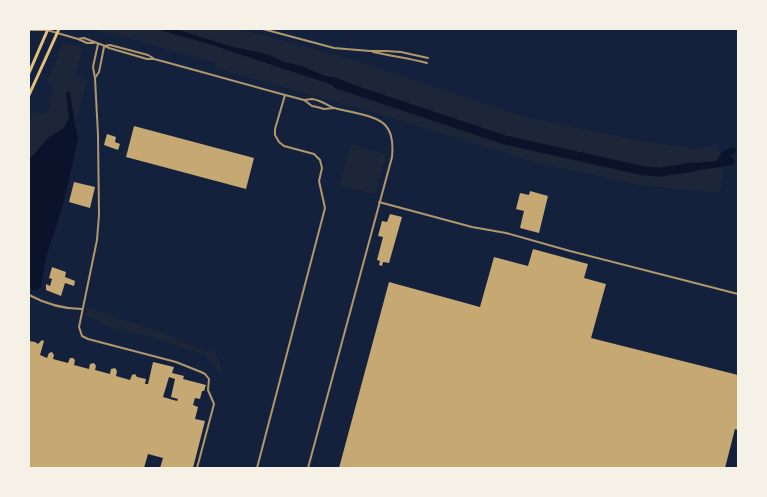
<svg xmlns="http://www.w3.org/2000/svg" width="767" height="497" font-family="'Asap Condensed',sans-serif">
	<rect width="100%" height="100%" fill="#14213d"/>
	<!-- green -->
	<g fill="#1d2539">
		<polygon points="94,29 240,29 354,60 522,116 631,139 695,149 718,144 720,155 717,161 681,165 686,172 722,167 724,173 719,193 639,185 533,162 379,114 214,68 217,63"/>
		<polygon points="63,43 83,48 75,76 88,80 77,116 74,119 70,93 69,118 63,129 49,137 29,160 29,124 34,111 44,114 50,110 50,96 54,86 48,81"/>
		<polygon points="351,144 386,154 376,194 339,186"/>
		<polygon points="87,307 171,336 206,352 214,348 221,367 221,376 205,355 142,334 137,335 100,324 100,320 84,316"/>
	</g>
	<!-- water -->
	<g fill="#0b132b">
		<polygon points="156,29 175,29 233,47 262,53 271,56 284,62 302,66 325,76 334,77 350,83 348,90 206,43"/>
		<polygon points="70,92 74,119 78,139 64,201 46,258 41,287 37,291 29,288 29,160 49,137 63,129 69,118 66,93"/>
		<polygon points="734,147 736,152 730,155 730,157 733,157 735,163 732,165 686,172 681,164 717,161 722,152"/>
	</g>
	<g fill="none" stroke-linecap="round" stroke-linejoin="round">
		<!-- river -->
		<polyline stroke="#0b132b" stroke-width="9" points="337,84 505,140 644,171 660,172 694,167"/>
	</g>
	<!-- building -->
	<g fill="#c6a872" fill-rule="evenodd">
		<polygon points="134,126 254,158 246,189 126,157"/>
		<polygon points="107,134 116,137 115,142 120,144 118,150 104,145"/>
		<polygon points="74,182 95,187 90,208 69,202"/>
		<polygon points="530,191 548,196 539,233 520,228 524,211 516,209 520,193 529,195"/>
		<polygon points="390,214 402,217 389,263 383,262 382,266 379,265 380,261 377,260 383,237 378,236 382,221 387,222"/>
		<polygon points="533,249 588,264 584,278 606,284 591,338 738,375 738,430 735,429 725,468 339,468 389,282 480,307 494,257 528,266"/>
		<polygon points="52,267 66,272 65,277 75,281 74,286 65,283 61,296 46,290 46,284 50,286 52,279 49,278"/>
		<path d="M42 340 44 341 40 355 47 358 49 353 52 352 54 355 53 359 68 363 70 358H73L75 360 74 365 89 369 90 364 94 363 96 366 95 370 110 374 111 369 115 368 117 371 116 376 130 380 132 375 135 374 137 377 146 379 145 384H148L153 362 174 367 172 373 184 376 183 379 206 385 204 391H202L200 399 195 398 193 405 198 407 195 419 205 421 193 468H160L163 458 148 454 144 468H29V341L35 342 38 344ZM169 377 175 379 171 397 178 399 177 401 163 397Z"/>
	</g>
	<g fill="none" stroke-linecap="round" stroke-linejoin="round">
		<!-- minor -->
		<g stroke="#b1986c" stroke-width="2">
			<polyline points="263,29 334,48 370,51 386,51 401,52 428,58"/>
			<polyline points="29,30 47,30 78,39 84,38 105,46 109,48 147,59 154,59 169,63 285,95 304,100 312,106 317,107 324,109 334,108"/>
			<polyline points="78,39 87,43 94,43"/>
			<polyline points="98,44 93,67 95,78 98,135 99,215 97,240 79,327 82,336 88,339 176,362 201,372 205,374 209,379 208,390 214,404 197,468"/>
			<polyline points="105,46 110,45 148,55 153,58"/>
			<path d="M373 52C391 56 409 58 427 63"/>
			<polyline points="95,78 99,72 104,47"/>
			<path d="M304 100C307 100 309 99 312 99 320 100 327 105 334 108 348 112 377 115 386 126 393 134 393 147 392 157L308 468"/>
			<polyline points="379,202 472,227 506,233 570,251 738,294"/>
			<path d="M29 295C44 303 64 309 82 309"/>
			<polyline points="257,468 325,208 319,181 322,168 320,160 314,154 284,146 279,142 275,135 275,129 285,95"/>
		</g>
		<!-- trunk -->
		<g stroke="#e5c07b" stroke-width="3">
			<polyline points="29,73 48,29"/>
			<polyline points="29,95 59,29"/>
		</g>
	</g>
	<!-- border -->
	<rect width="767" height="497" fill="none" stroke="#f6f1e7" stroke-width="60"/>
</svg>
